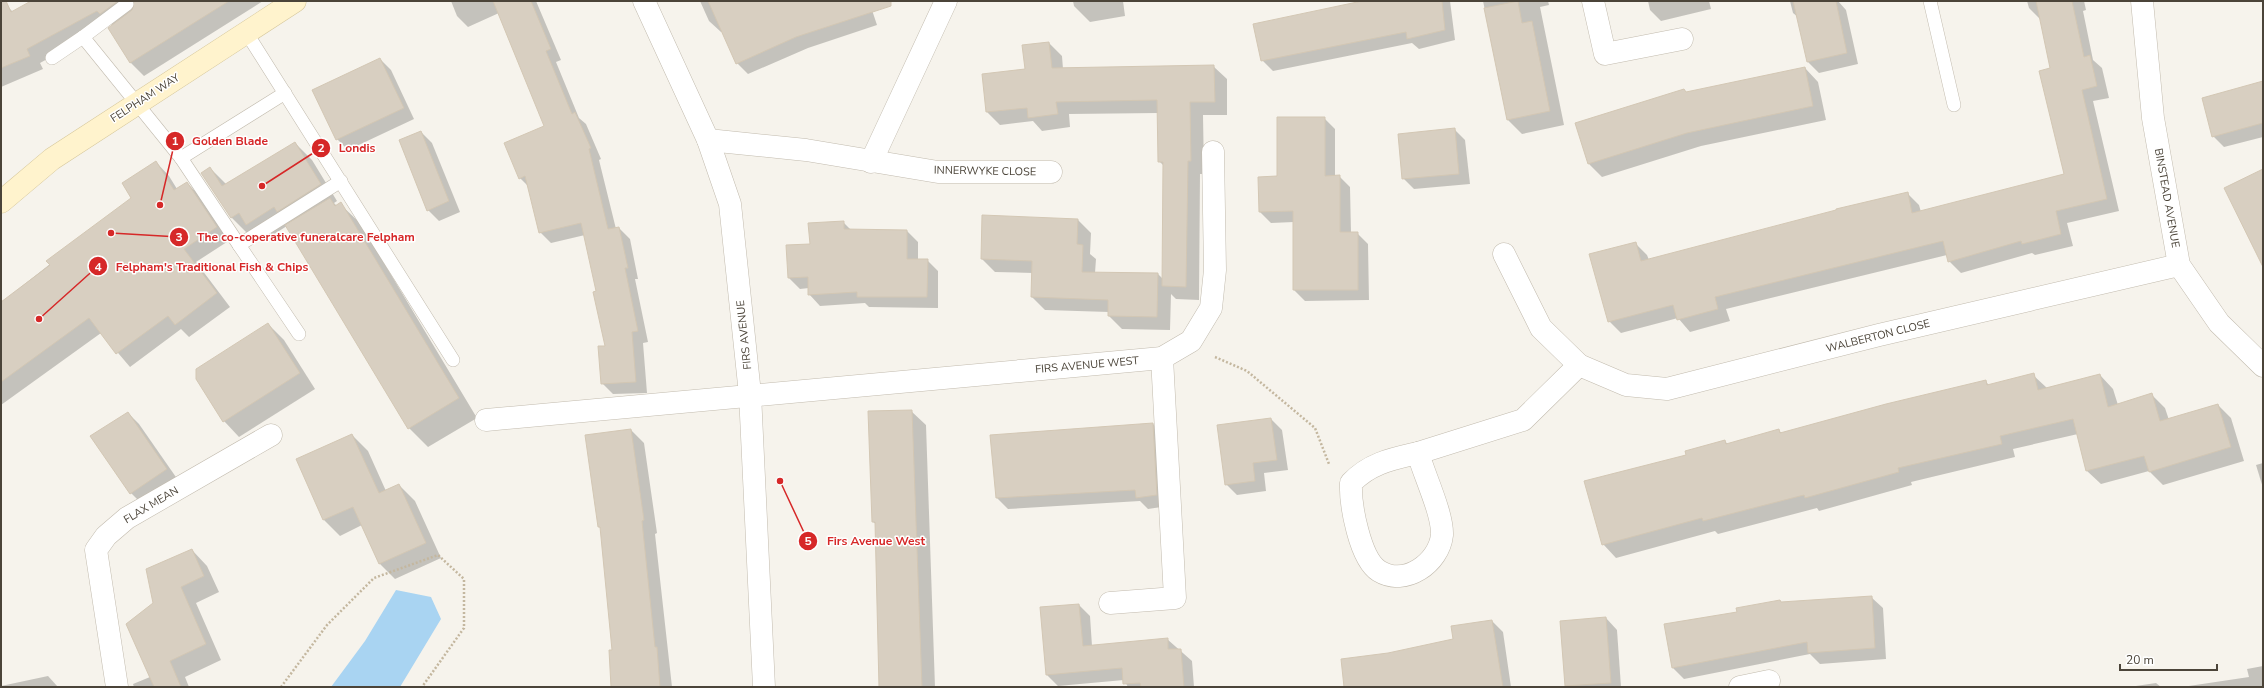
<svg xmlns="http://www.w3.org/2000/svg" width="2264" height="688" font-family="'Nunito Sans',sans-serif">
	<rect width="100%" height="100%" fill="#f6f3ec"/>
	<!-- water -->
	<polygon fill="#a9d4f2" points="396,590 431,597 441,619 400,687 331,687 365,641"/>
	<!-- shadow -->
	<g fill="#0003">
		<polygon points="33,1 263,1 144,76 131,63 110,28 113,26 111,24 40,63 43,69 1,87 1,11 9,8 13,12"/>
		<polygon points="451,1 536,1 561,60 556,62 579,118 586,124 601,159 599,160 616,229 619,228 630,239 638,279 635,279 648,342 643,343 647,393 613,394 602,383 606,347 598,292 585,235 551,243 540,232 529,187 520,178 545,126 499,13 468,27 457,16"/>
		<polygon points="700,1 869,1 877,25 808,48 748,74 737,63 723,31 721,32 709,21"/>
		<polygon points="1073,1 1123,1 1125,16 1090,22 1074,6"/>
		<polygon points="1366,1 1450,1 1455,40 1419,49 1412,43 1273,71 1262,60"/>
		<polygon points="1483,1 1548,1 1549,5 1540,7 1564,125 1522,134 1508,120"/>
		<polygon points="1648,1 1709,1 1711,9 1661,21 1650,10"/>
		<polygon points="1790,1 1838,1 1846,10 1858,64 1819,73 1808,62 1798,17 1793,13"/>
		<polygon points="2027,1 2084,1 2086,10 2083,11 2093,60 2102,68 2109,98 2093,101 2119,211 2067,223 2073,246 2035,255 2032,253 1961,273 1949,261 1947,255 1726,309 1730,321 1690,332 1678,318 1621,333 1609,321 1635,243 1647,255 1649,260 1907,193 1919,205 1921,212 2065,174 2052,69 2041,20 2029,8"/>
		<polygon points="1049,43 1062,56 1063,69 1213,66 1227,79 1227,115 1203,115 1204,174 1200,174 1199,300 1176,299 1171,294 1170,330 1122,329 1109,316 1109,312 1045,310 1032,297 1033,273 995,272 982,259 1078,220 1091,233 1090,254 1096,259 1095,273 1158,274 1163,279 1164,166 1159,161 1159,113 1069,114 1070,127 1042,131 1033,121 1000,125 987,112 983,75 1026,70"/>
		<polygon points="380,59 391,70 414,119 348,150 337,139"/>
		<polygon points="1805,68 1818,82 1826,120 1701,146 1602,177 1589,164 1684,90 1687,93"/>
		<polygon points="2263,82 2263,137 2224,147 2213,136"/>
		<polygon points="1324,118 1335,129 1335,176 1339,176 1350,187 1351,233 1357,233 1368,244 1369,300 1305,301 1294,290 1294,222 1271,223 1260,212 1278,177"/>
		<polygon points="1454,129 1465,140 1470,184 1414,189 1403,178"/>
		<polygon points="421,132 432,143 460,212 439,221 428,210"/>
		<polygon points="295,143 312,160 337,201 334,203 337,206 340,204 360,223 477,418 428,447 409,428 287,226 263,241 254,231 248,234 232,218 210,168 226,184"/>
		<polygon points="156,162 169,176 177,189 187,183 200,196 230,240 196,262 230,307 189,337 181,329 130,367 101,333 1,405 1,303 133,198"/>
		<polygon points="843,222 851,230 907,231 918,242 918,260 927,260 938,271 938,308 869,307 865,303 820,306 809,294 809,288 800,289 789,278 811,245"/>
		<polygon points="268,324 284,340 315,389 239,437 224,421"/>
		<polygon points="2033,375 2047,388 2100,375 2113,389 2118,405 2152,395 2165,408 2169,420 2218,405 2231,418 2244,461 2163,485 2149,471 2101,484 2087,471 2078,434 2013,449 2015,457 1911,482 1912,485 1819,511 1817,508 1718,534 1715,531 1616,558 1603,544 1687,456 1724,441 1728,444 1779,431 1782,433 1986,382 1989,385"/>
		<polygon points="911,411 926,425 935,687 880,687 876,524 873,522"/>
		<polygon points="128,413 139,424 178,480 142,504 131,493 92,436"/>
		<polygon points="1271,419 1282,430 1288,470 1264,473 1266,491 1237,495 1226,484"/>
		<polygon points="1153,424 1164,435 1168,506 1148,509 1140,501 1008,509 997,498 992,436"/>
		<polygon points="631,430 644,443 657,533 655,534 672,687 612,687 614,651 602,529 599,527"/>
		<polygon points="352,435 368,451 386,491 399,485 415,501 441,558 395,579 379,563 362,525 340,536 324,520 297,460"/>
		<polygon points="2263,463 2263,488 2256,465"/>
		<polygon points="192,550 207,566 219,592 196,603 221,660 185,677 189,687 134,687 133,684 150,677 154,604"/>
		<polygon points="1871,597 1883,608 1886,659 1820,664 1810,654 1684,679 1673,668 1738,613 1780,601 1782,603"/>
		<polygon points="1079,605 1090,616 1092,646 1167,639 1192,661 1194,687 1128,687 1124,680 1058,686 1047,675"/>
		<polygon points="1606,618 1617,630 1621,687 1567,687 1566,686"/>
		<polygon points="1492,621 1503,632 1511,687 1345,687 1388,654 1454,640"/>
		<polygon points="2263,666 2263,687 2182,687 2249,677 2247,669"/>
		<polygon points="48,676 58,687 1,687 1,686"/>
		<polygon points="2156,683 2161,687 2129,687"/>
	</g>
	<!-- building -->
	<g fill="#d8cfc1" stroke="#d3c7b4">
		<polygon points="1,1 6,1 11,12 31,1 118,1 100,14 97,11 27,49 30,56 1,68"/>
		<polygon points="134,1 229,1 130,63 108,28 132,10"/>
		<polygon points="493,1 531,1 551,49 546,51 572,114 575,112 591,148 589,149 608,229 619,227 628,268 625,268 638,331 632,332 636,382 601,384 598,346 605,346 593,292 596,291 581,223 539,233 525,176 519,179 504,143 544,126"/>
		<polygon points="708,1 891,1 891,6 796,37 736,64"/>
		<polygon points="1362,1 1442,1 1445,30 1407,39 1406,32 1261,61 1253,24"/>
		<polygon points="1518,1 1522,23 1532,21 1550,111 1507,120 1484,8"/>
		<polygon points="1793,1 1836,1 1847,53 1807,62"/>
		<polygon points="2036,1 2072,1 2084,57 2090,55 2097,86 2082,90 2107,199 2056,211 2061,234 2022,244 2021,241 1948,262 1943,241 1715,297 1718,309 1677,320 1673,305 1608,322 1589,254 1636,242 1641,261 1836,210 1836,209 1908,192 1912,213 2064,174 2039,71 2050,68"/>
		<polygon points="1049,42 1052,68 1214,65 1215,102 1190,102 1191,161 1188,161 1186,287 1162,286 1163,162 1158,162 1157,100 1056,102 1058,114 1028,118 1027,108 986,112 982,74 1025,69 1022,45"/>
		<polygon points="380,58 404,108 336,140 312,90"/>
		<polygon points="1805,67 1813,106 1687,133 1588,164 1575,123 1684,89 1686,92"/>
		<polygon points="2263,81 2263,123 2212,137 2202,98"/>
		<polygon points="1277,117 1325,117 1325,176 1340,175 1340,232 1358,232 1358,290 1293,290 1293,211 1259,212 1258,177 1277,176"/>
		<polygon points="1455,128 1459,174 1402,179 1398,134"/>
		<polygon points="421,131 449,201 427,211 399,140"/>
		<polygon points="295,142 321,184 277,212 274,207 246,225 239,213 231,218 201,173 210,167 222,186"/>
		<polygon points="156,161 174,190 187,182 217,227 184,249 217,293 175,325 168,316 116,354 89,318 1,382 1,302 50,265 46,261 131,198 122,183"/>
		<polygon points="2263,169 2263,267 2224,188"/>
		<polygon points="330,198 335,206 341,202 459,398 408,429 285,225"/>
		<polygon points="982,215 1078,219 1077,244 1083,245 1082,272 1158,273 1157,317 1108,316 1108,300 1031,297 1032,261 981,259"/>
		<polygon points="844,221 844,229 907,230 907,259 928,259 927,297 857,297 857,292 808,295 808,277 788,278 786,245 810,244 808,223"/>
		<polygon points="268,323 300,373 223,422 196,379 196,369"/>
		<polygon points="2034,373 2038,390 2100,374 2108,407 2152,393 2160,421 2218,404 2231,447 2149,472 2144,456 2086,471 2073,419 2000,436 2002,444 1898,468 1899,472 1805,498 1804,495 1703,521 1702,518 1602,545 1584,481 1686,455 1685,451 1725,440 1726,444 1779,429 1780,433 1886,404 1986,380 1987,385"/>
		<polygon points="912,410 922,687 879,687 875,522 872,522 868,411"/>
		<polygon points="128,412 167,469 130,494 90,436"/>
		<polygon points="1271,418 1277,460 1253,463 1255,481 1225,485 1217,425"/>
		<polygon points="1153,423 1157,495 1136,498 1135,490 996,498 990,435"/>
		<polygon points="631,429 644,520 642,521 655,647 657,647 660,687 611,687 609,650 612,650 600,527 598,527 585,435"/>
		<polygon points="352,434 379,493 399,484 426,543 379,564 353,507 323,520 296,459"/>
		<polygon points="192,549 204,576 181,587 206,644 170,661 181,687 154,687 126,624 153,603 146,569"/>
		<polygon points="1872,596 1875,648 1808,653 1807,642 1672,668 1664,624 1737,612 1736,608 1780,600 1781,602"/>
		<polygon points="1079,604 1083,646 1168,638 1168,649 1181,649 1184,687 1141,687 1140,683 1123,684 1122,668 1046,675 1040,607"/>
		<polygon points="1606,617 1611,683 1565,686 1560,621"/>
		<polygon points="1492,620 1503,687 1344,687 1341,659 1388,653 1453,639 1451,626"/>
	</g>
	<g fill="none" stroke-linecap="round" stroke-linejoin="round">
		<defs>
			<g id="service">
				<polyline points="1930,1 1954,105"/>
				<polyline points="127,4 83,37 181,158 239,245"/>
				<polyline points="246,32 453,360"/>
				<polyline points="52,58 83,37"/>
				<polyline points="181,158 285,93"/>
				<polyline points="299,334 239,245 341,181"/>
			</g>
			<g id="minor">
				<polyline points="644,1 708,140 730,204 750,394 764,687"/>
				<polyline points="1593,1 1605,54 1682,39"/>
				<polyline points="2142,1 2153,118 2179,265 2219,323 2263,366"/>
				<polyline points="708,140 806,150 938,172 1051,172"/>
				<polyline points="871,162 946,1"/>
				<polyline points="1504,254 1541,328 1579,365 1626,385 1667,389 1879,335 2179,265"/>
				<polyline points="486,420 1162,358 1191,341 1211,308 1215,270 1213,152"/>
				<path d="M1418 453C1424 475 1443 514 1442 535 1439 563 1405 587 1379 571 1360 559 1350 505 1351 483 1370 463 1392 459 1418 453Z"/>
				<polyline points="1418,453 1523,420 1579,365"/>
				<polyline points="1110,603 1175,598 1162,358"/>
				<polyline points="117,687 96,550 106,536 127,518 271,435"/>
				<polyline points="1740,687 1769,681"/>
			</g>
			<polyline id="secondary" points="1,202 52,159 295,1"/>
		</defs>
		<!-- service casing -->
		<use href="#service" stroke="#c2bbae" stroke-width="14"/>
		<!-- minor casing -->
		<use href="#minor" stroke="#c2bbae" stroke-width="23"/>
		<!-- secondary casing -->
		<use href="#secondary" stroke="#d6c79b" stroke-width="23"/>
		<!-- path -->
		<g stroke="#c4b79f" stroke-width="2.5" stroke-dasharray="2 2" stroke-linecap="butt">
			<polyline points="1215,357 1247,371 1315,428 1329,464"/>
			<polyline points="281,687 327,625 374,578 438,555 464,579 464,628 422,687"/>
		</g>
		<!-- service -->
		<use href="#service" stroke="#fff" stroke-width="13"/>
		<!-- minor -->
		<use href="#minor" stroke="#fff" stroke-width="22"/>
		<!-- secondary -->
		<use href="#secondary" stroke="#fff3cd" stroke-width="22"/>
	</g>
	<g text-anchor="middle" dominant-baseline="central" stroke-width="3" stroke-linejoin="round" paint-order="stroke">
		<!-- street labels -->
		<g font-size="11" fill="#4b4439" stroke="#fff">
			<text transform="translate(145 98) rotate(-33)">FELPHAM WAY</text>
			<text transform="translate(985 171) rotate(1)">INNERWYKE CLOSE</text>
			<text transform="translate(2167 198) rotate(80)">BINSTEAD AVENUE</text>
			<text transform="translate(744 335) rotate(-96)">FIRS AVENUE</text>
			<text transform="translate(1878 336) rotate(-14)">WALBERTON CLOSE</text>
			<text transform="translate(1087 365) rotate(-5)">FIRS AVENUE WEST</text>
			<text transform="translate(151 505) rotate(-31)">FLAX MEAN</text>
		</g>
	</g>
	<!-- callouts -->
	<path fill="none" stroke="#d62828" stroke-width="1.5" d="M160 205L175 141M262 186L321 148M111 233L179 237M39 319L98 266M780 481L808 541"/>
	<g fill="#d62828" stroke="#fff" stroke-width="1.5">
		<circle cx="160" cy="205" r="4"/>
		<circle cx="262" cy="186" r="4"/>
		<circle cx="111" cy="233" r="4"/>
		<circle cx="39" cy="319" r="4"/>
		<circle cx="780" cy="481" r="4"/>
		<circle cx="175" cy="141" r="10"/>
		<circle cx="321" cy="148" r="10"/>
		<circle cx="179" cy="237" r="10"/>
		<circle cx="98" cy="266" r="10"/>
		<circle cx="808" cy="541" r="10"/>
	</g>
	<g font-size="12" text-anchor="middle" font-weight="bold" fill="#fff">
		<text x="175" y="145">1</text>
		<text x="321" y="152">2</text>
		<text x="179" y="241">3</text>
		<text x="98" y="271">4</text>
		<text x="808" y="545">5</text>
	</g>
	<g font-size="12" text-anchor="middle" font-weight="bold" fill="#d62828" stroke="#fff" stroke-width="3" stroke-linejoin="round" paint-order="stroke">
		<text x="230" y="145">Golden Blade</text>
		<text x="357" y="152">Londis</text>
		<text x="306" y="241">The co-coperative funeralcare Felpham</text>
		<text x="212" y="271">Felpham's Traditional Fish &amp; Chips</text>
		<text x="876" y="545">Firs Avenue West</text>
	</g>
	<!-- border -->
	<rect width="2264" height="688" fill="none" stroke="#4b4439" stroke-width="4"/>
	<!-- scale -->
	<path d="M2120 664v6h97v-6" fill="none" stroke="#4b4439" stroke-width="2"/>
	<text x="2126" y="664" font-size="12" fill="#4b4439" stroke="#ffffff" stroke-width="3" paint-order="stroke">20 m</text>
</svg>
